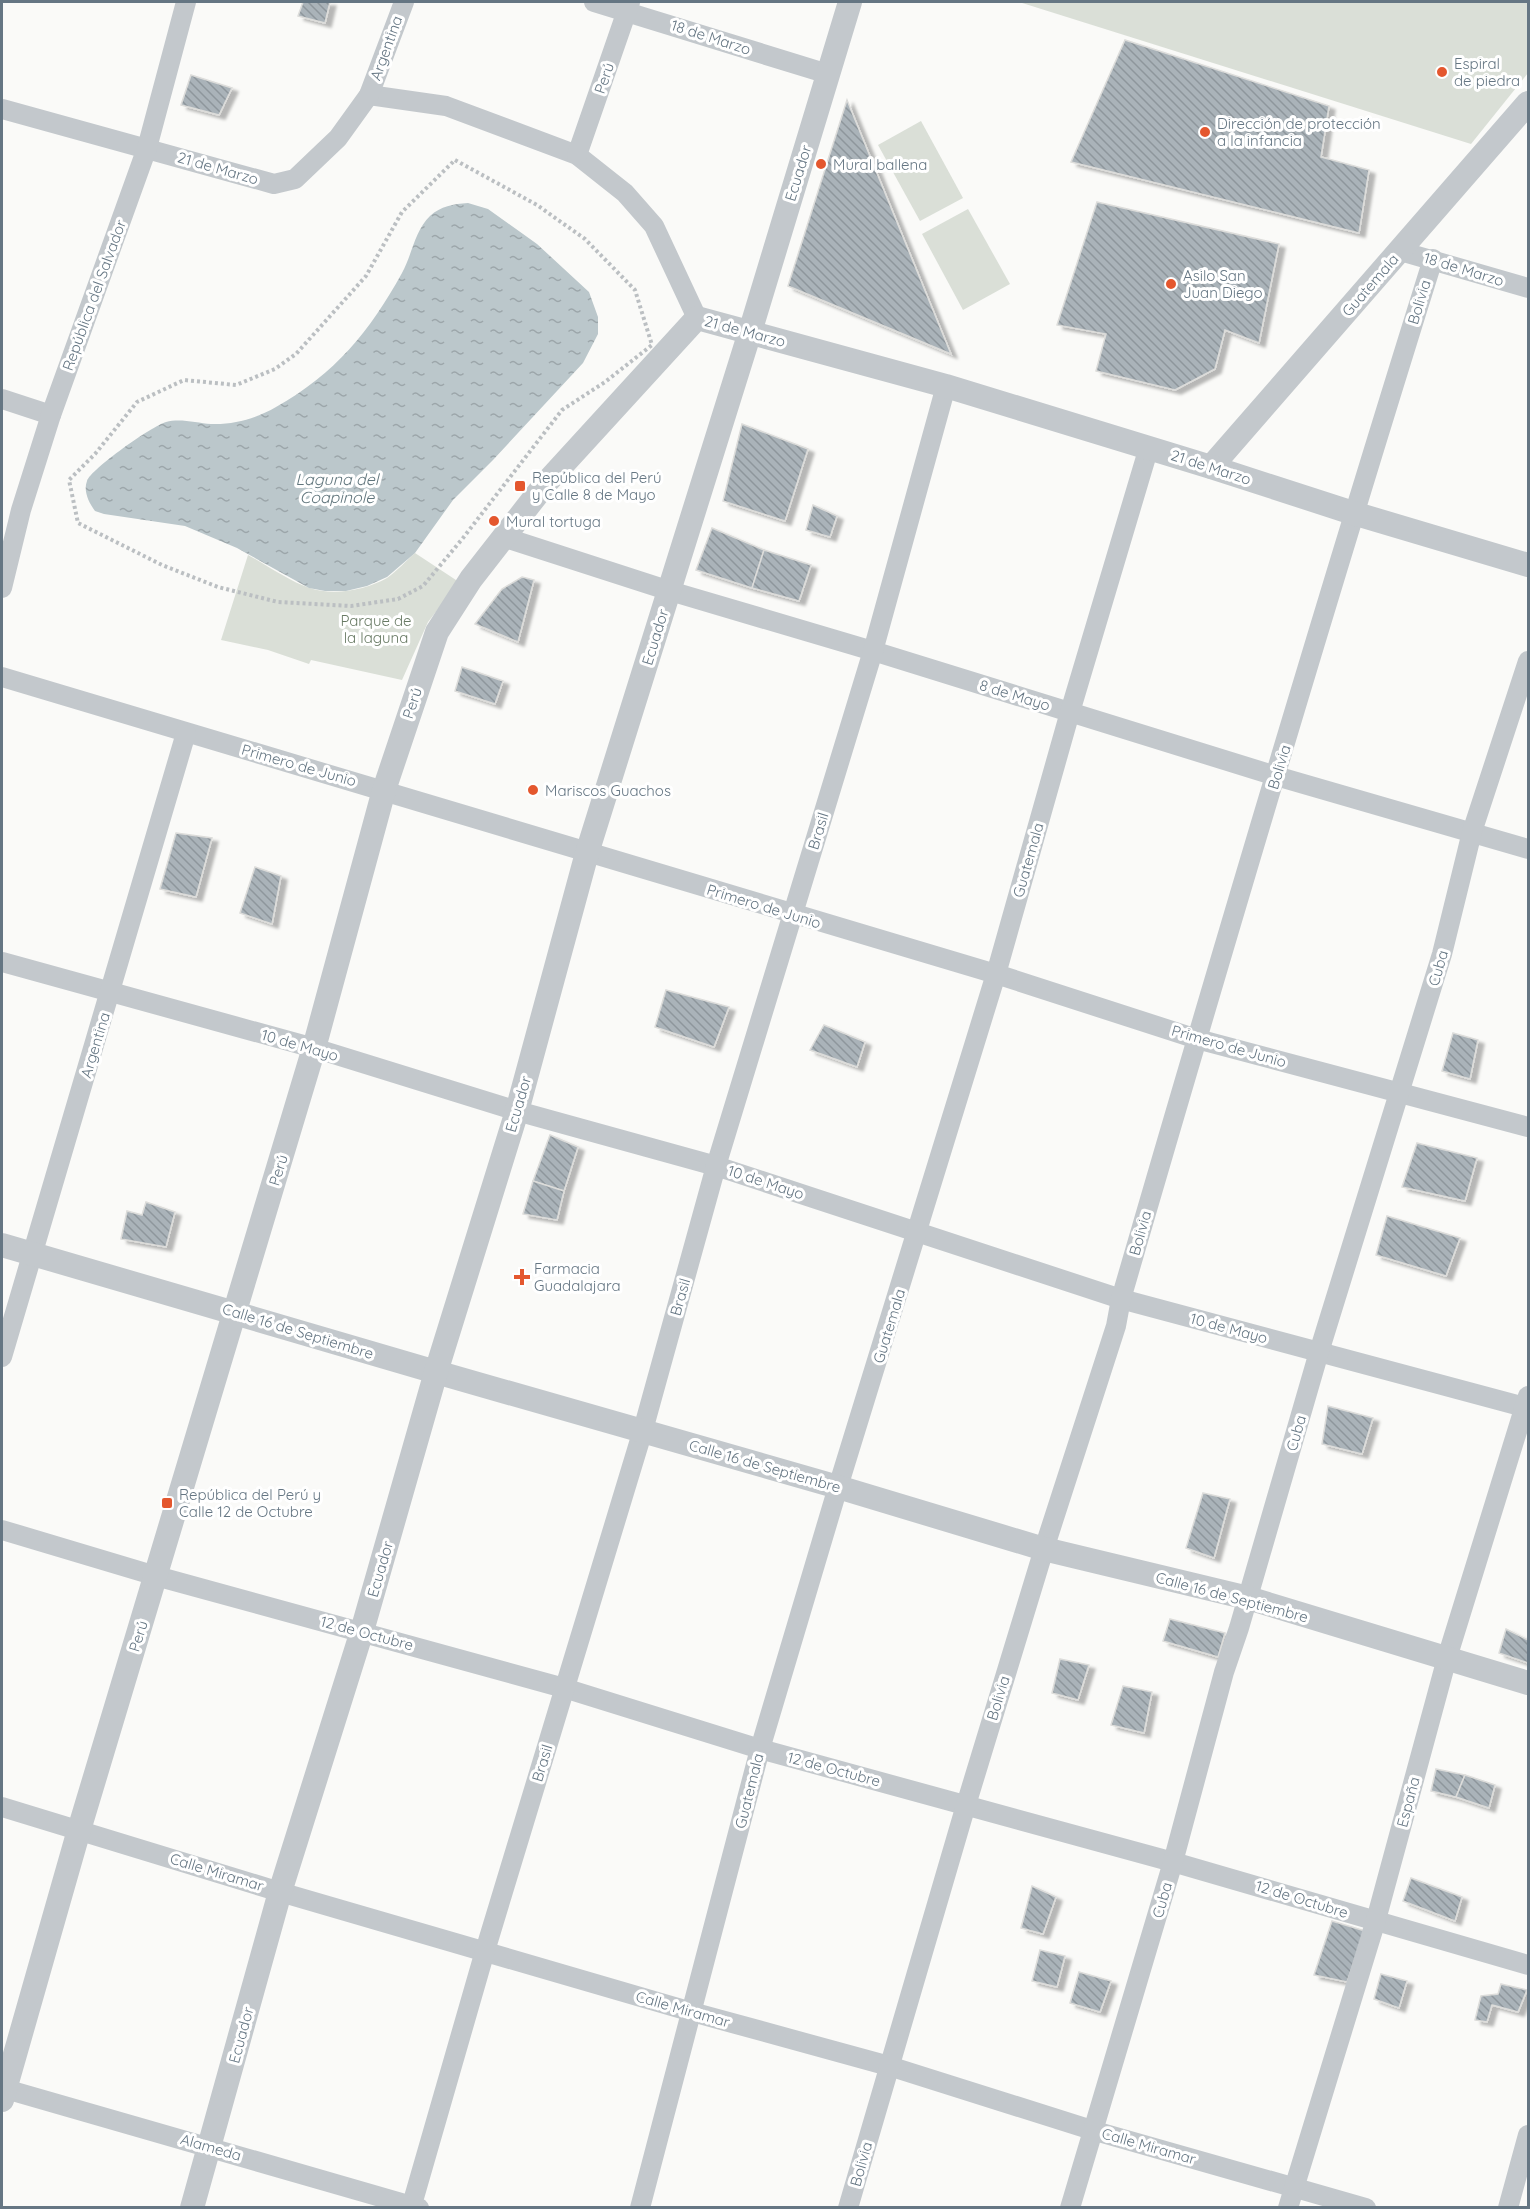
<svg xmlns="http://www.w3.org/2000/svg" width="1530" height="2209" font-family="Quicksand,sans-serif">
	<defs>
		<pattern id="water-ripples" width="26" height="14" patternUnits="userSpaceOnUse" patternTransform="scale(1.5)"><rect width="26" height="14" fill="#bbc7cb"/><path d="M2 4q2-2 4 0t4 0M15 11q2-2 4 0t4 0" fill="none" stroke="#9ca6aa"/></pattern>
		<pattern id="building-back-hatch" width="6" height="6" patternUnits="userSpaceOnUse" patternTransform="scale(1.5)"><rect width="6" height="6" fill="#aab3b9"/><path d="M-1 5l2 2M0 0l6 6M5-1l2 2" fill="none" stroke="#8e969c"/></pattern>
		<filter id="shadow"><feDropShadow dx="6" dy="4" stdDeviation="1.5" flood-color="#0004"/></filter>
	</defs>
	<rect width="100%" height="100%" fill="#fafaf8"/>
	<!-- green -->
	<g fill="#dadfd7">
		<polygon points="1019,2 1528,2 1528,73 1471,144"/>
		<polygon points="921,121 963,198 920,221 878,145"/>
		<polygon points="968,209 1010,284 963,310 922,234"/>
		<path d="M415 553 459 582 428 622 402 680 311 660 309 664 268 650 221 640 248 555C267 565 290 582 310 588 333 596 366 590 387 578 397 571 406 561 415 553Z"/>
	</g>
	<!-- water -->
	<path fill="url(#water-ripples)" d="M468 203 488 209 537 244 589 292 598 317V334L583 363 493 460 453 500 415 553 387 577 367 586 346 591H325L309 588 237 548 185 526 104 514 95 511C89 503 83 491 87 481 91 469 152 426 166 422 180 418 197 423 211 424 234 425 257 418 276 407 335 374 370 331 402 273 412 255 415 230 430 216 441 206 453 204 468 203Z"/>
	<!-- building -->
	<g fill="url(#building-back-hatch)" stroke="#dcdcda" stroke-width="1.5" filter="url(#shadow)">
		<polygon points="303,2 330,2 325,23 298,16"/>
		<polygon points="1125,40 1329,106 1321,157 1369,170 1359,233 1071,162"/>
		<polygon points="191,75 232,88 219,115 181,105"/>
		<polygon points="847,100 951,354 788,286"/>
		<polygon points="1097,202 1279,244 1259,343 1225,330 1215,369 1175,390 1096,371 1106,334 1057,325"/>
		<polygon points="742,424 808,449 785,521 723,501"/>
		<polygon points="813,505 837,516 830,537 806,530"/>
		<polygon points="712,528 764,550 752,588 696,570"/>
		<polygon points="764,550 811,565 799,601 752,588"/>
		<polygon points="522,577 534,580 518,642 475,624 502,589"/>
		<polygon points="462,667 503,681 495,704 455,691"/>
		<polygon points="176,833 212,838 196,897 160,889"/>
		<polygon points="255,867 281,876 272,924 240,913"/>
		<polygon points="666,990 729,1007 714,1047 655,1027"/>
		<polygon points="824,1025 865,1042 857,1067 810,1050"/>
		<polygon points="1453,1033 1478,1040 1470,1079 1442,1071"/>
		<polygon points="550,1135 578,1147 564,1191 533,1181"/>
		<polygon points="1417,1143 1477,1158 1465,1201 1402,1187"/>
		<polygon points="533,1181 564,1191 557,1220 523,1214"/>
		<polygon points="146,1202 175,1212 166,1247 121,1239 127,1211 142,1215"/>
		<polygon points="1387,1216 1460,1238 1446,1276 1376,1255"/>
		<polygon points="1328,1406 1373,1418 1362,1454 1322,1444"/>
		<polygon points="1203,1493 1230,1499 1214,1558 1186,1548"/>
		<polygon points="1170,1619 1225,1633 1218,1657 1163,1641"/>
		<polygon points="1506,1629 1528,1640 1528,1663 1499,1653"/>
		<polygon points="1060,1659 1089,1665 1078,1700 1052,1693"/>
		<polygon points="1123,1686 1152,1692 1144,1733 1111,1725"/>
		<polygon points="1436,1769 1465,1775 1456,1797 1431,1791"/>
		<polygon points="1465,1775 1495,1785 1489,1808 1456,1797"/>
		<polygon points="1411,1878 1462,1897 1455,1921 1403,1901"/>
		<polygon points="1032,1886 1056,1897 1043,1934 1021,1928"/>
		<polygon points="1332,1921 1365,1931 1347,1982 1314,1975"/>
		<polygon points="1040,1950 1065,1956 1057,1987 1032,1981"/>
		<polygon points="1079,1972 1111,1981 1100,2012 1070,2003"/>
		<polygon points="1381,1974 1407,1981 1399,2008 1374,1999"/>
		<polygon points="1501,1984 1527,1990 1518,2012 1492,2005 1487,2022 1475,2020 1481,1996 1498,1994"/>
	</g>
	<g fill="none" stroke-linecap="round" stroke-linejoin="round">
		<!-- path -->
		<polygon stroke="#bbbfc2" stroke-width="4" stroke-dasharray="3 3" stroke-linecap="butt" points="455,160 537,205 585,239 635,290 652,345 605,382 562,410 463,538 423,586 398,599 351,606 278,602 218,587 162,565 78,523 69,480 95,454 137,402 184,380 236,385 275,369 296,354 366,276 402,212"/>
		<!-- minor -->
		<g stroke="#c3c8cc" stroke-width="20">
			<polyline points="594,2 828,74"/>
			<polyline points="369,95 446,106 577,155 625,193 654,226 697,318"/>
			<polyline points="2,109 274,184 295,179 338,138 369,95 404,2"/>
			<polyline points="577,155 630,2"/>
			<polyline points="1400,251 1528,288"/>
			<polyline points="2,399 51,415"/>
			<polyline points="503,537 670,591 873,651 1276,776 1528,849"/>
			<polyline points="2,588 21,510 51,415 147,148 186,2"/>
			<polyline points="2,677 996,974 1197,1039 1528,1127"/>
			<polyline points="2,962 314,1048 517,1111 716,1166 1121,1299 1528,1408"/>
			<polyline points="2,1357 186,733"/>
			<polyline points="2,1530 156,1576 564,1688 760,1749 1173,1862 1528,1965"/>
			<polyline points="2,1807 280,1892 692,2012 889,2066 1095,2131 1366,2208"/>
			<polyline points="2,2088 419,2208"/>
			<polyline points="411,2208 485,1951 643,1430 716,1166 873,651 946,386"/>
			<polyline points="640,2208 760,1749 838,1487 996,974 1070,712 1149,447"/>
			<path d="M848 2208 966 1805 1044 1549 1116 1326 1121 1299C1222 951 1325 604 1433 259"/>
			<polyline points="1070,2208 1173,1862 1224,1672 1239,1628 1319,1352 1442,954 1472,832 1528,661"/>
			<polyline points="1288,2208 1376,1920 1447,1658 1528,1396"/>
			<polyline points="1508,2208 1528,2135"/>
		</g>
		<!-- tertiary -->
		<g stroke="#c3c8cc" stroke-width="24">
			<polyline points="1211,467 1528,103"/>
			<polyline points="2,1245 436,1372 838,1487 1044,1549 1248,1598 1528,1683"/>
			<polyline points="2,2100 79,1830 314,1048 384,790 437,632 471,579 546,483 697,318 946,386 1211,467 1353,513 1528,565"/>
			<polyline points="192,2208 280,1892 362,1631 436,1372 517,1111 587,853 750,332 850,2"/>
		</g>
	</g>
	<!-- markers -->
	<g fill="#e4572e" stroke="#fff" stroke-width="2">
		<circle cx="1442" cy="72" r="6"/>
		<circle cx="1205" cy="132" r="6"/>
		<circle cx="821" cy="164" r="6"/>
		<circle cx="1171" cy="284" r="6"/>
		<rect x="514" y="480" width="12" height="12" rx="3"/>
		<circle cx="494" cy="521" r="6"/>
		<circle cx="533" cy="790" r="6"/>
		<path d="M519 1268h6v6h6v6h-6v6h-6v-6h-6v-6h6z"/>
		<rect x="161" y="1497" width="12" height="12" rx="3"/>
	</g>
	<g text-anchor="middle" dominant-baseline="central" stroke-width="6" stroke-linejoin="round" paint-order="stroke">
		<!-- street labels -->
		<g font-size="15" fill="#657683" stroke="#fff">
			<text transform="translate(711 37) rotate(18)">18 de Marzo</text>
			<text transform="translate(386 48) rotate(-70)">Argentina</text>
			<text transform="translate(604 78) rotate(-71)">Perú</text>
			<text transform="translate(218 168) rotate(16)">21 de Marzo</text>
			<text transform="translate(798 173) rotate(-73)">Ecuador</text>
			<text transform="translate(1464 269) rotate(17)">18 de Marzo</text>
			<text transform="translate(1370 285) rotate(-49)">Guatemala</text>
			<text transform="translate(94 295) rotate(-70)">República del Salvador</text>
			<text transform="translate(1419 302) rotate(-73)">Bolivia</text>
			<text transform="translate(745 331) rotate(15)">21 de Marzo</text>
			<text transform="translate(1211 467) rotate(18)">21 de Marzo</text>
			<text transform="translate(655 637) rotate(-73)">Ecuador</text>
			<text transform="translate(1015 695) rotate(17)">8 de Mayo</text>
			<text transform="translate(412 703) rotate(-72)">Perú</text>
			<text transform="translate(299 765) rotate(16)">Primero de Junio</text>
			<text transform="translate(1279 767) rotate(-73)">Bolivia</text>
			<text transform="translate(818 831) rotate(-73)">Brasil</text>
			<text transform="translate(1028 860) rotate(-74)">Guatemala</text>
			<text transform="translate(764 906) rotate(17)">Primero de Junio</text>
			<text transform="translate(1438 968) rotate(-74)">Cuba</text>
			<text transform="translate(95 1045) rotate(-73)">Argentina</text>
			<text transform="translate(300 1045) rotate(16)">10 de Mayo</text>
			<text transform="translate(1229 1046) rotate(16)">Primero de Junio</text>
			<text transform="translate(518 1104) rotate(-74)">Ecuador</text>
			<text transform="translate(278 1170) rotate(-73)">Perú</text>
			<text transform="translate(766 1182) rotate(18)">10 de Mayo</text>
			<text transform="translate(1140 1233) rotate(-74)">Bolivia</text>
			<text transform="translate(680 1297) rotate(-74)">Brasil</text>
			<text transform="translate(889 1326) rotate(-73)">Guatemala</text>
			<text transform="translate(1229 1328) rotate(15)">10 de Mayo</text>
			<text transform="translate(298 1331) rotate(17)">Calle 16 de Septiembre</text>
			<text transform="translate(1296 1433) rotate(-74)">Cuba</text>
			<text transform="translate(765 1466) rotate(16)">Calle 16 de Septiembre</text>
			<text transform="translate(380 1569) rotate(-74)">Ecuador</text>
			<text transform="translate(1232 1597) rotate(15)">Calle 16 de Septiembre</text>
			<text transform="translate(367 1633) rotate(15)">12 de Octubre</text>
			<text transform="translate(138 1636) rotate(-73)">Perú</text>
			<text transform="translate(998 1698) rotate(-73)">Bolivia</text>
			<text transform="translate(542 1763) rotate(-73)">Brasil</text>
			<text transform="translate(834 1769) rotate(15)">12 de Octubre</text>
			<text transform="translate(749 1791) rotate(-76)">Guatemala</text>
			<text transform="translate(1408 1802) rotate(-75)">España</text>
			<text transform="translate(217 1872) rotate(17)">Calle Miramar</text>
			<text transform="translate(1302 1899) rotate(17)">12 de Octubre</text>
			<text transform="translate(1162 1900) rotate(-74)">Cuba</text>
			<text transform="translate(683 2009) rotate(16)">Calle Miramar</text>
			<text transform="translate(241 2035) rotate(-75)">Ecuador</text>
			<text transform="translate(1149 2146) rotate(16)">Calle Miramar</text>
			<text transform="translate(211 2147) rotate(16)">Alameda</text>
			<text transform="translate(861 2164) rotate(-74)">Bolivia</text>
		</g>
		<!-- poi labels -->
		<g font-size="15" fill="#657683" stroke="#fff" text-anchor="start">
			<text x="1454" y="63">Espiral<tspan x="1454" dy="17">de piedra</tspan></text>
			<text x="1217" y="123">Dirección de protección<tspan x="1217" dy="17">a la infancia</tspan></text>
			<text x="833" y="164">Mural ballena</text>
			<text x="1183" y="275">Asilo San<tspan x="1183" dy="17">Juan Diego</tspan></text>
			<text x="532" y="477">República del Perú<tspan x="532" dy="17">y Calle 8 de Mayo</tspan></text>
			<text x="506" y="521">Mural tortuga</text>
			<text x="545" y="790">Mariscos Guachos</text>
			<text x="534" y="1268">Farmacia<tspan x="534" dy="17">Guadalajara</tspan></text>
			<text x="179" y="1494">República del Perú y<tspan x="179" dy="17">Calle 12 de Octubre</tspan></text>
		</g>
		<!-- park labels -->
		<g font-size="15" fill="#687a64" stroke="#fff">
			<text x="376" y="620">Parque de<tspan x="376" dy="17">la laguna</tspan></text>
		</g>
		<!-- water labels -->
		<g font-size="16" font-style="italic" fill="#60757c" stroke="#fff">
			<text x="337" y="479">Laguna del<tspan x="337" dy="18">Coapinole</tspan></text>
		</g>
	</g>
	<!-- border -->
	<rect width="1530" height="2209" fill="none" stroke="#657683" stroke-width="6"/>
</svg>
